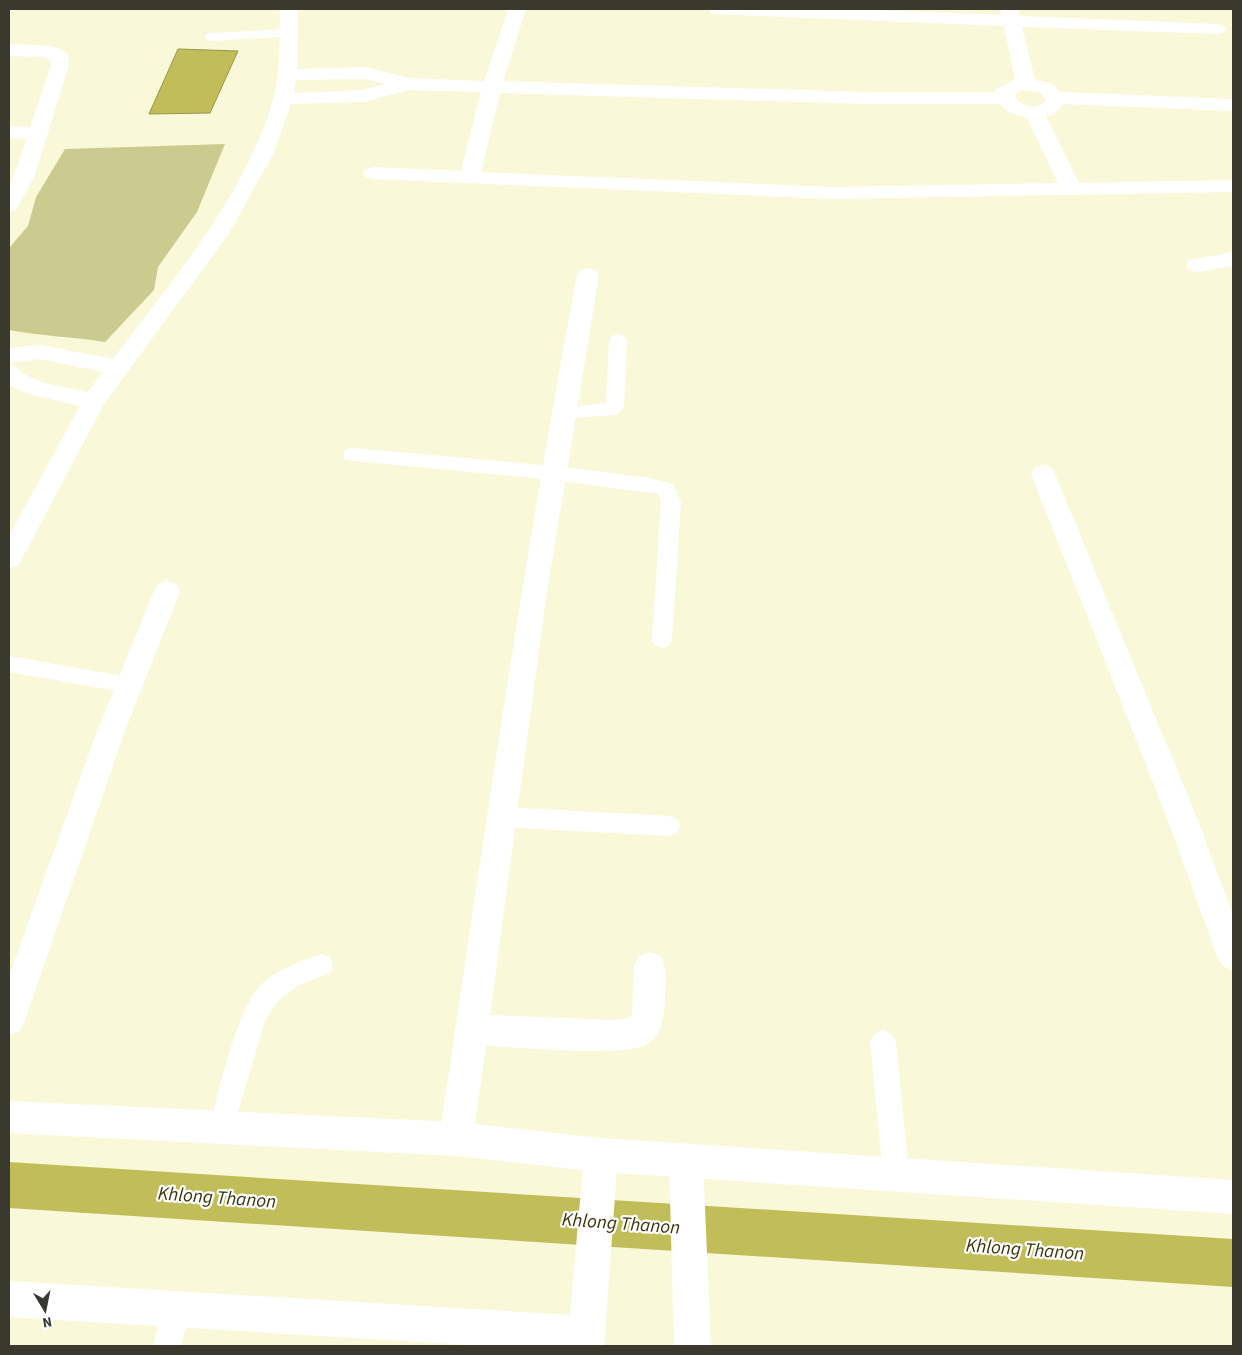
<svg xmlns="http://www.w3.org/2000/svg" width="1242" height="1355" font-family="'Source Sans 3',sans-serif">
	<rect width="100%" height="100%" fill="#f9f9da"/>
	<!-- green -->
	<path fill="#cbca8f" d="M225 144 197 212 158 267 154 290 105 342C73 337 41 336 9 330V248L28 226 36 197 65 149Z"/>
	<!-- water -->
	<polygon fill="#c1be59" stroke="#98964c" points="178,49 238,51 210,113 149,114"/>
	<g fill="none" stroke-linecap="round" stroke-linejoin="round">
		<!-- canal -->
		<polygon fill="#c1be59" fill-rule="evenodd" points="9,1162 1233,1239 1233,1287 9,1208"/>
		<!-- service -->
		<g fill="#fff" fill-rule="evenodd">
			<polygon points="288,29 293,30 295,33 293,36 212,41 207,40 205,37 207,34 212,33"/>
			<polygon points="618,334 624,336 627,340 624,407 619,413 613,415 563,419 557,417 554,413 557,409 606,403 609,340 612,336"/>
			<polygon points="352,448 554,466 650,478 673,484 681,502 672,640 669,646 662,648 655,646 652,640 661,502 658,494 554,480 345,460 343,455 345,450"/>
			<polygon points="9,656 129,677 137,679 140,685 137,691 129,693 9,672"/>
			<polygon points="502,807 669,816 677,819 680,826 677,833 669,836 502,827 494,824 491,817 494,810"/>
			<path d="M321 954 330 957 333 965 330 973 297 986 277 1002 265 1021 231 1136 222 1140 213 1136 209 1127C219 1092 236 1011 260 986 276 969 300 962 321 954Z"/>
			<polygon points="883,1030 892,1034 896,1042 909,1174 905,1183 896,1187 887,1183 883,1174 870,1042 874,1034"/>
			<polygon points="176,1295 186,1299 190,1309 181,1346 153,1346 166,1299"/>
		</g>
		<!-- minor -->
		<g fill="#fff" fill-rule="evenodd">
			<path d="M280 9H298L297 69 366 67 409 78 484 81 508 9H526L503 81 866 92H995L998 88 1015 79 1004 26 717 14 711 13 708 9H846L1001 15 1000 9H1018L1020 16 1217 24 1223 25 1226 29 1223 33 1217 34 1022 27 1035 80 1052 84 1061 92 1233 99V111L1063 104 1054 114 1046 116 1079 183 1233 180V192L834 199 373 179 366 177 363 173 366 169 373 167 461 171 481 92 408 90 364 102 291 104 273 154 230 232 104 404 18 566 9 568V536L80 406 28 394 9 385V364L17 367C27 383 70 388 88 392L103 372 40 359 9 363V348L40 345 113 359C172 280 245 197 273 100 281 71 279 38 280 9ZM366 79 386 84 363 90 294 93 296 80ZM1021 90 1039 92 1046 99C1040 111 1024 107 1016 99L1015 94ZM500 93 866 104H1000C1007 113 1016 115 1027 118L1058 183 834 187 481 172Z"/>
			<path d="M9 44C21 45 60 43 67 54 69 57 69 62 69 66L34 177 16 210 9 212V187L27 139 9 138V126L30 127 51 66 50 59 41 57 9 56Z"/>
			<polygon points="1233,252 1233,266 1197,272 1189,270 1186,265 1189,260"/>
			<path d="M588 268 596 270 599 275 546 598 490 1015 612 1020 629 1018 632 1014 634 966 639 956 650 952 661 956C668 970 665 985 665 1001 664 1015 662 1033 649 1043 630 1058 515 1047 486 1046L473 1139 468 1151 456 1156 444 1151 439 1139C482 851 523 562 577 275L580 270Z"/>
			<polygon points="1043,465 1052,468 1055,474 1197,818 1233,915 1233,970 1222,966 1217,956 1167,818 1031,474 1034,468"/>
			<polygon points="167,581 176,584 180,591 125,731 25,1020 20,1031 9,1035 9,976 97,731 154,591 158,584"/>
			<polygon points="601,1138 613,1143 618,1155 604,1346 486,1346 9,1317 9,1281 570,1315 584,1155 589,1143"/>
			<polygon points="686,1144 698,1149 703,1161 711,1346 674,1346 669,1161 674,1149"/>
		</g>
		<!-- tertiary -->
		<polygon fill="#fff" fill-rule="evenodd" points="9,1101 456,1122 601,1138 1233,1180 1233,1214 601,1172 456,1156 9,1133"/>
	</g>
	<g text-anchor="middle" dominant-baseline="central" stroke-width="4.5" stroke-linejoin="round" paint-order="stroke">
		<!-- near-water labels -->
		<g font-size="19" font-style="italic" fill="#39370b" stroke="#fff">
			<text transform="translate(217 1198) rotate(4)">Khlong Thanon</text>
			<text transform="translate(621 1224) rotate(4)">Khlong Thanon</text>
			<text transform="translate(1025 1250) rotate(4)">Khlong Thanon</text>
		</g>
	</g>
	<!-- border -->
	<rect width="1242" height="1355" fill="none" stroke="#39392d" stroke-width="20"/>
	<!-- north arrow -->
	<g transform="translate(45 1310) rotate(170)" stroke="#ffffff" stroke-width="4" paint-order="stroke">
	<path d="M0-4L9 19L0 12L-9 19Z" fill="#39392d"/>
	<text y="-8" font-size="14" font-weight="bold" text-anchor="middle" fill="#39392d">N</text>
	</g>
</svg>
